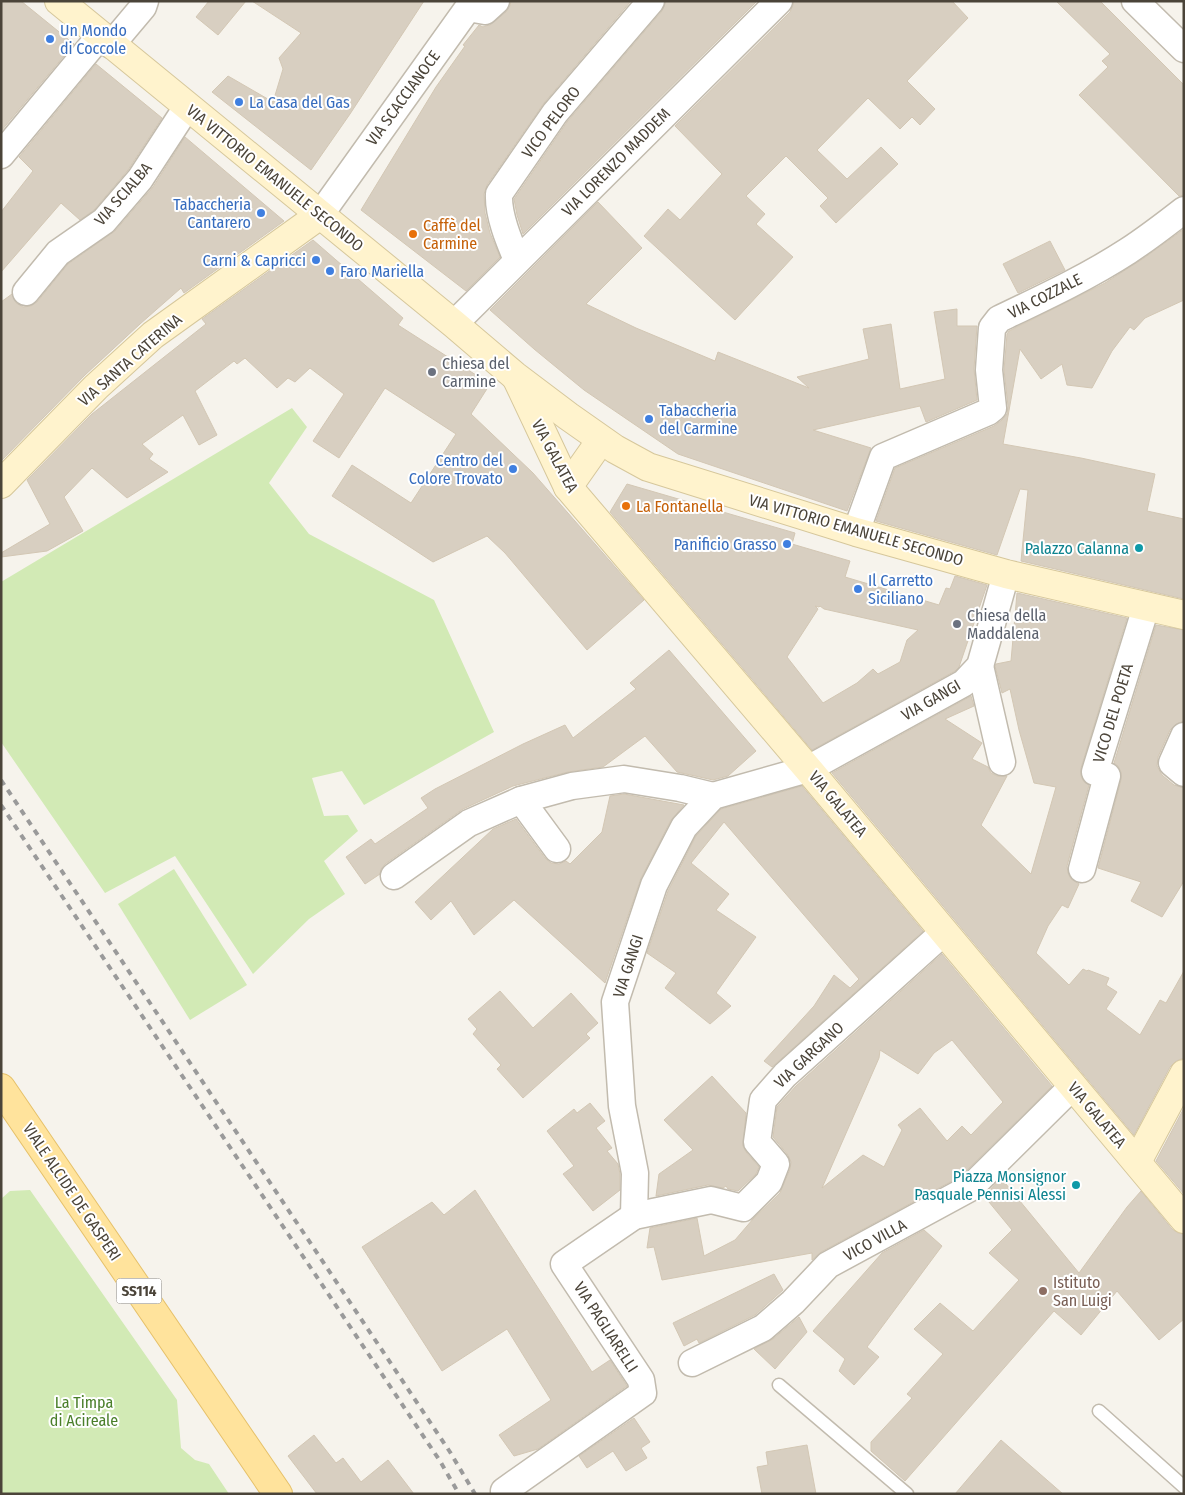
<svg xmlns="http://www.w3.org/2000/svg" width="1185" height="1495" font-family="'Fira Sans Condensed',sans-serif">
	<rect width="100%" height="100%" fill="#f6f3ec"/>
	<!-- green -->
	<g fill="#d2eab5">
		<polygon points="292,408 307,427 269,483 309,534 434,600 494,732 364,805 342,771 312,778 324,816 348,815 358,831 324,861 345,894 309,919 253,974 175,856 105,893 1,742 1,582"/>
		<polygon points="174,869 247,985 190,1020 118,904"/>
		<polygon points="30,1190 177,1400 181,1448 195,1460 209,1464 229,1494 1,1494 1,1199 10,1191"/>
	</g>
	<!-- building -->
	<g fill="#d8cfc1" stroke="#d3c7b4" fill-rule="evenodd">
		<polygon points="1,1 21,1 74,44 1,131"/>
		<polygon points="209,1 246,1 218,35 196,17"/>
		<polygon points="252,1 424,1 350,114 311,170 212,92 228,76 273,102 283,69 279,58 301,33"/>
		<polygon points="511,1 631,1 544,103 487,185 484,194 485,213 490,233 500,257 466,291 361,210 436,87 465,46 463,45 479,25 483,27 485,26 490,25 506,12 510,6"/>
		<polygon points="666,1 757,1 523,234 517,215 514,199 567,122 662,11"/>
		<polygon points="794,1 952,1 968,18 907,81 935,109 920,125 912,117 900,129 868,98 817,150 847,179 881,147 898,164 836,223 820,206 828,198 786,156 746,196 765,214 756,224 793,257 735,320 644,236 668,209 680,220 722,174 675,126 790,12 793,5"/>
		<polygon points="1056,1 1100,1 1184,85 1184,195 1179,196 1079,95 1108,67 1102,61 1110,54"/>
		<polygon points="96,64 162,118 128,170 94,210 80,220 61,203 1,272 1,212 33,171 19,157"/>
		<polygon points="185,137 284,221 184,293 181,288 140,324 85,375 1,461 1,302 12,294 16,303 23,307 31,306 37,302 68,264 115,231 153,187"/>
		<polygon points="598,202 642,248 586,304 636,328 715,361 718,352 809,388 797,377 869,359 863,329 891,324 900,389 945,379 934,312 957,309 957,326 977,326 974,369 977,400 926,422 920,406 813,430 871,448 847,511 678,454 584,390 534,349 490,310"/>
		<polygon points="1184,229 1184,300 1145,318 1134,330 1130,327 1112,351 1092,388 1067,385 1062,364 1041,379 1020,349 1003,444 1081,458 1155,474 1147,511 1184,519 1184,599 1021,561 1028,490 1020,489 997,555 876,521 895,468 994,426 1002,420 1007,414 1008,406 1004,370 1007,334 1009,331 1105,283 1144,258"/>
		<polygon points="313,240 403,318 398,325 490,384 471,414 533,473 644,600 587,650 505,553 487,536 433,562 332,496 352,465 411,503 456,434 385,388 339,458 313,441 344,394 310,368 295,382 288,378 277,388 245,358 237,364 234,361 195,391 217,435 199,445 183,415 142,444 153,454 149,459 168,472 127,498 92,468 64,497 83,531 47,551 1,557 1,553 50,524 27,480 92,414 206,324 202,319"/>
		<polygon points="1050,241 1065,270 1018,293 1003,264"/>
		<path d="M627 484 795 533 792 544 850 561 845 577 939 605 946 588 950 589 955 576 987 585 959 667 955 671 812 750 610 512ZM815 606 819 607 820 606 824 609 918 630 907 640 900 662 878 674 873 669 857 683 823 703 787 657 818 609Z"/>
		<polygon points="1017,593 1127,618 1081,768 1081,776 1084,782 1089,785 1067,866 1068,873 1071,879 1079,884 1068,908 1062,905 1048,926 1036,953 1069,985 1083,969 1087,971 1088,970 1109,978 1106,985 1117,992 1106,1009 1140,1035 1160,1000 1166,1003 1184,971 1184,1058 1176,1061 1170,1067 1134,1135 832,773 971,696 974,706 945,719 982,743 972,759 988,767 991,773 997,776 1007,776 981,825 1031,874 1056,787 1034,783 1019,730 1010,689 1002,693 995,666 996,664 1011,661"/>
		<polygon points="1156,625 1184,630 1184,721 1176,724 1170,730 1158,757 1157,766 1162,775 1174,785 1184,788 1184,881 1162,917 1131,901 1141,882 1098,868 1121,780 1121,772 1118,766 1114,763"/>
		<polygon points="669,650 756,751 728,776 713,780 677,772 645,736 603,767 568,772 513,786 463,809 385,864 381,869 380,874 365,884 346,857 371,839 375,844 428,808 421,798 435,789 523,744 565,725 573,738 636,689 630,683"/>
		<polygon points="802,786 923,931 772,1067 764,1061 814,1006 834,975 850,988 859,979 724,822 691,863 729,894 716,910 756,937 716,993 731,1006 710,1024 665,988 676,973 647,953 668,891 696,836 721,809"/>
		<polygon points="624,794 684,805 671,820 641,878 605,983 514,900 474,935 451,901 431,920 415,902 493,829 516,819 545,858 551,863 559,864 566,861 570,864 602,832 610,796"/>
		<path d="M942 954 1052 1086 961 1176 821 1252 812 1260V1253L662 1280 654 1247 647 1248 650 1228 697 1218 704 1256 735 1240 753 1219 780 1193 790 1169 791 1162 788 1155 773 1137 777 1107 796 1086ZM952 1040 1003 1102 971 1135 962 1126 947 1141 920 1108 898 1125 902 1130 884 1167 863 1155 822 1188 879 1058 880 1050 918 1074 934 1053Z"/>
		<polygon points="500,991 533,1028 571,993 598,1023 586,1034 590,1038 523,1098 497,1069 501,1065 473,1034 477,1029 468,1019"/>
		<polygon points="712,1076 746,1113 743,1146 746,1152 759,1167 756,1174 738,1191 728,1189 726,1186 723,1188 708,1185 656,1196 659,1174 693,1150 664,1120"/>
		<polygon points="590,1103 605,1121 596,1128 612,1148 607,1151 618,1164 620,1174 620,1190 593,1211 563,1174 574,1166 547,1131 574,1109 577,1113"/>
		<polygon points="1184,1108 1184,1194 1156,1161"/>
		<polygon points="1001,1178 1079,1273 1127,1207 1141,1191 1172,1229 1178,1233 1184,1234 1184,1319 1159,1340 1117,1291 1081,1335 1054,1311 905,1481 871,1451 871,1442 912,1398 907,1394 943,1354 914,1329 940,1303 973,1331 1019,1280 989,1253 1012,1230 984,1196"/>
		<polygon points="475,1190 592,1372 610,1360 627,1386 538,1449 514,1456 499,1435 551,1400 507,1329 442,1371 362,1247 432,1202 444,1215"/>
		<polygon points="924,1230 942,1246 867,1347 879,1357 854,1385 839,1371 845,1359 813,1331 882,1253"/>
		<polygon points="774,1274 783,1290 755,1315 699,1343 697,1339 684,1346 673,1323"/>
		<polygon points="799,1317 807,1332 775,1369 754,1349 773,1339"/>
		<polygon points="634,1418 650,1442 641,1448 647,1458 626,1471 613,1451 587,1468 579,1456"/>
		<polygon points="314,1435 336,1463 343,1458 361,1482 388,1460 414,1494 317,1494 288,1456"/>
		<polygon points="1001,1440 1063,1494 955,1494"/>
		<polygon points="807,1445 816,1494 762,1494 757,1467 768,1465 766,1452"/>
	</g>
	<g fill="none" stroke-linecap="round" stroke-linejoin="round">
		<defs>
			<g id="lane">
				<polyline points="779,1385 907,1494"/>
				<polyline points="1099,1411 1184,1487"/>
			</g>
			<g id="street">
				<polyline points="1135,1 1184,49"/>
				<polyline points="111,45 143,7 145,1"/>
				<polyline points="1,155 100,36"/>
				<polyline points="320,215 468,8 485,11 496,1"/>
				<path d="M517 260C509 241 498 215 499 194L555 113 651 1"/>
				<polyline points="26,292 58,253 104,221 140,179 187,107"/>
				<polyline points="454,324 779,1"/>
				<path d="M856 532 883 457 988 412 993 408 989 370 992 328 999 319C1043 298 1088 277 1128 251 1148 238 1166 224 1184 210"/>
				<polyline points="980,666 1002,762"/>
				<polyline points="1184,736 1172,763 1184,773"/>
				<polyline points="521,800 557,849"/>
				<polyline points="1082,869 1107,776 1095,772 1146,607"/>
				<polyline points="394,876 469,823 521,800 572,786 624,779 680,788 713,796"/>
				<polyline points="634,1216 635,1173 622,1106 615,1002 654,885 684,827 713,796 808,769 964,683 980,666 1006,574"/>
				<polyline points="692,1363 763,1328 793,1302 828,1265 970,1188 1073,1086"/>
				<polyline points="506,1494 504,1491 643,1393 641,1380 564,1264 634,1216 711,1200 743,1208 769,1182 776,1164 757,1142 763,1100 785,1075 944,932"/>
			</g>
			<g id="secondary">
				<polyline points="59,1 454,324 515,376 568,416 615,449 648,467 856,532 1006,574 1184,615"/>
				<polyline points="517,379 568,487 808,769 1184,1219"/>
				<polyline points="1,484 96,387 153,335 320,215"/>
				<polyline points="568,487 601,440"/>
				<polyline points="1137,1162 1184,1074"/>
			</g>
			<polyline id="primary" points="1,1088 278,1494"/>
		</defs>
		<!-- lane casing -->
		<use href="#lane" stroke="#c2bbae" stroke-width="15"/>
		<!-- street casing -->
		<use href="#street" stroke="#c2bbae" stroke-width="29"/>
		<!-- secondary casing -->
		<use href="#secondary" stroke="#d6c79b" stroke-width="30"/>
		<!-- primary casing -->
		<use href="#primary" stroke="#e6c16a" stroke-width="30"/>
		<!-- lane -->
		<use href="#lane" stroke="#fff" stroke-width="12"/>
		<!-- street -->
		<use href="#street" stroke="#fff" stroke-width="26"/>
		<!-- secondary -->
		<use href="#secondary" stroke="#fff3cd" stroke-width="28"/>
		<!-- primary -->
		<use href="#primary" stroke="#ffe39c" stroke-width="28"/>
		<!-- rail -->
		<g stroke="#9a9a9a" stroke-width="4" stroke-dasharray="6 6" stroke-linecap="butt">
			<polyline points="1,780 450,1452 475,1494"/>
			<polyline points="1,805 440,1461 459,1494"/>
		</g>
	</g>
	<!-- markers -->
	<g fill="#3f7fe0" stroke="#fff" stroke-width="2">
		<circle cx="50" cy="39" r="5"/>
		<circle cx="239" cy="102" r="5"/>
		<circle cx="261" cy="213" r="5"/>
		<circle cx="316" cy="260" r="5"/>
		<circle cx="330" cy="271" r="5"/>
		<circle cx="649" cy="419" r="5"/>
		<circle cx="513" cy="469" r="5"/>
		<circle cx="787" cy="544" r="5"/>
		<circle cx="858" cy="589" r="5"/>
	</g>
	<g fill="#e8710a" stroke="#fff" stroke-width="2">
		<circle cx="413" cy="234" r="5"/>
		<circle cx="626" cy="506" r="5"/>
	</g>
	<g fill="#6b7280" stroke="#fff" stroke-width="2">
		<circle cx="432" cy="372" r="5"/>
		<circle cx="957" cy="624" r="5"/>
	</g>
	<g fill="#0f9aa8" stroke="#fff" stroke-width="2">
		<circle cx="1139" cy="548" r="5"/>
		<circle cx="1076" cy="1185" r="5"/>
	</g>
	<circle fill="#8d6e63" stroke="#fff" stroke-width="2" cx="1043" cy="1291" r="5"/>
	<g text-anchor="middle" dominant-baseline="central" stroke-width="4" stroke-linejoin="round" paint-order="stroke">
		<!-- shield labels -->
		<rect fill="#fff" stroke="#817c74" stroke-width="1" x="116.5" y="1278.5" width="45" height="25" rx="4"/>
		<g font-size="15" font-weight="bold" fill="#4b4439">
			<text x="139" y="1291">SS114</text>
		</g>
		<!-- shop labels -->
		<g font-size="16" fill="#366cbe" stroke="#fff" text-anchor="start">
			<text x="60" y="30">Un Mondo<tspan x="60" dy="18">di Coccole</tspan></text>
			<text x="249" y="102">La Casa del Gas</text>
			<text x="251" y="204" text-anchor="end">Tabaccheria<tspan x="251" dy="18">Cantarero</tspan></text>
			<text x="306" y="260" text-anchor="end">Carni &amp; Capricci</text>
			<text x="340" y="271">Faro Mariella</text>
			<text x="659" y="410">Tabaccheria<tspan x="659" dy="18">del Carmine</tspan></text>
			<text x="503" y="460" text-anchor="end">Centro del<tspan x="503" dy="18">Colore Trovato</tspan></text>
			<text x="777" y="544" text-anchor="end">Panificio Grasso</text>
			<text x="868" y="580">Il Carretto<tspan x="868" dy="18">Siciliano</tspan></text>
		</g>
		<!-- street labels -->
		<g font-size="16" fill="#4b4439" stroke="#fff">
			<text transform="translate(403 98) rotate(-54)">VIA SCACCIANOCE</text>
			<text transform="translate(551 122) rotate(-53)">VICO PELORO</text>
			<text transform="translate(616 162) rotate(-45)">VIA LORENZO MADDEM</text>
			<text transform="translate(275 178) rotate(39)">VIA VITTORIO EMANUELE SECONDO</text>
			<text transform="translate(123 194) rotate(-49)">VIA SCIALBA</text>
			<text transform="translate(1045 296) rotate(-27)">VIA COZZALE</text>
			<text transform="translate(130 360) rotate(-41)">VIA SANTA CATERINA</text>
			<text transform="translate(555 456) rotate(62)">VIA GALATEA</text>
			<text transform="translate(856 530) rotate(16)">VIA VITTORIO EMANUELE SECONDO</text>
			<text transform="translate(931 700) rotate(-30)">VIA GANGI</text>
			<text transform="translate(1113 713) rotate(-73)">VICO DEL POETA</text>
			<text transform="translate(838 804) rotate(50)">VIA GALATEA</text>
			<text transform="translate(628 966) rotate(-72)">VIA GANGI</text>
			<text transform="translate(809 1055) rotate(-43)">VIA GARGANO</text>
			<text transform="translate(1097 1115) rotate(50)">VIA GALATEA</text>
			<text transform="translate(72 1192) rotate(56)">VIALE ALCIDE DE GASPERI</text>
			<text transform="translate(875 1240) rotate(-29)">VICO VILLA</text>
			<text transform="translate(606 1327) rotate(57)">VIA PAGLIARELLI</text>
		</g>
		<!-- food labels -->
		<g font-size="16" fill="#c56008" stroke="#fff" text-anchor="start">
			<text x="423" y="225">Caffè del<tspan x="423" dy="18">Carmine</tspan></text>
			<text x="636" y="506">La Fontanella</text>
		</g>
		<!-- worship labels -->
		<g font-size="16" fill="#5b616d" stroke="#fff" text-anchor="start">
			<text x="442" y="363">Chiesa del<tspan x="442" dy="18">Carmine</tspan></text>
			<text x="967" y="615">Chiesa della<tspan x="967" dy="18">Maddalena</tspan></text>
		</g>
		<!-- culture labels -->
		<g font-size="16" fill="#0d838f" stroke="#fff" text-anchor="end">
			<text x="1129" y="548">Palazzo Calanna</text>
			<text x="1066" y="1176">Piazza Monsignor<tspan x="1066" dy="18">Pasquale Pennisi Alessi</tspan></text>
		</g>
		<!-- education labels -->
		<g font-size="16" fill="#785e54" stroke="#fff" text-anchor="start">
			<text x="1053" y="1282">Istituto<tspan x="1053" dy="18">San Luigi</tspan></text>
		</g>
		<!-- park labels -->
		<g font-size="16" fill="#4a7f2a" stroke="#fff">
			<text x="84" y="1402">La Timpa<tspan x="84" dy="18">di Acireale</tspan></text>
		</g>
	</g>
	<!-- border -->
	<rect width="1185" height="1495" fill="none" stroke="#4b4439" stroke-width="5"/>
</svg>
